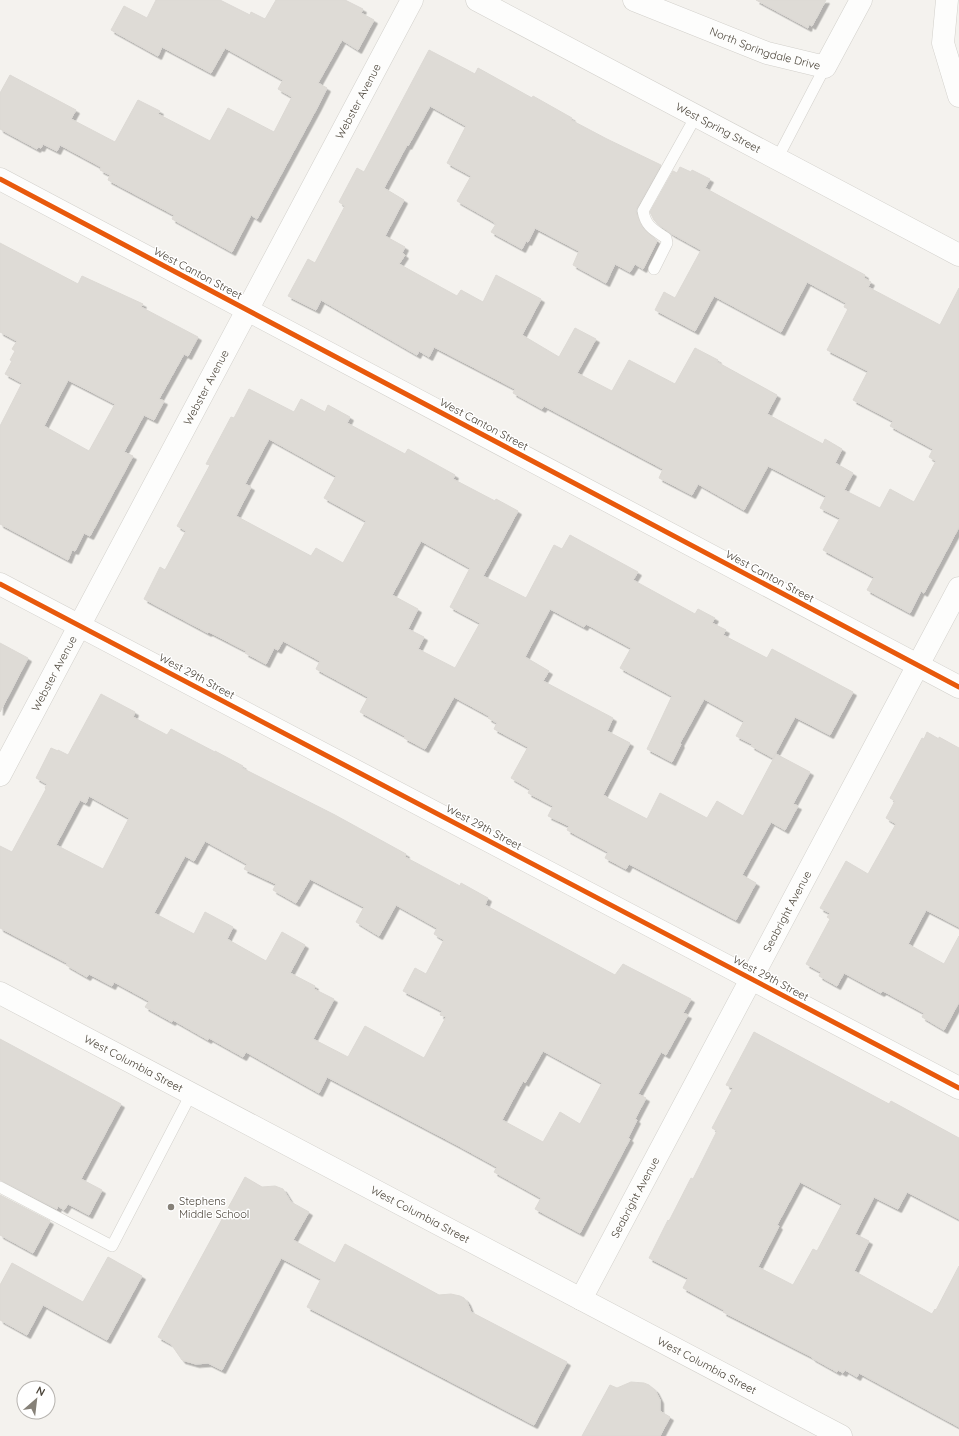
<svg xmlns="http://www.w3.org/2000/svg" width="959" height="1436" font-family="Quicksand,sans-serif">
	<defs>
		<filter id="shadow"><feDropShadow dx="3.5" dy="3.5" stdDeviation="0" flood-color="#0004"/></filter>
	</defs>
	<rect width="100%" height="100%" fill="#f4f2ee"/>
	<!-- building -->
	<g fill="#dedbd6" stroke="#dcd9d4" fill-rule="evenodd" filter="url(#shadow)">
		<polygon points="156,0 220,0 250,15 251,12 265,19 276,0 345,0 363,9 361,13 374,20 358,50 342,40 318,83 327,88 317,108 257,219 251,215 232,252 172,219 174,215 108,180 110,175 100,170 101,167 60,145 57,151 43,144 41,148 38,147 37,149 0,129 0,93 10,75 76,110 71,119 115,142 138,100 160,111 158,114 210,141 228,108 274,132 292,97 278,89 283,80 225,48 211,73 162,47 158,56 111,30 124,6 147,18"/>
		<polygon points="756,0 826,0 812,26 809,24 808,28"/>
		<polygon points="429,50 475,74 478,68 532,98 533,96 572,118 571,120 607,139 661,165 637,208 636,212 643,228 657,241 643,269 635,264 630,272 615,264 606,283 573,265 579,251 535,228 528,242 526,241 522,249 491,232 496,224 494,223 494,222 457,201 471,176 447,163 466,126 430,106 408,146 407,145 384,188 404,200 385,236 405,247 402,253 405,255 399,264 457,296 461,290 483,302 496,275 541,299 522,335 559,357 575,328 596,339 577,373 612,391 629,360 675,384 695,348 718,360 717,362 777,395 767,414 823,444 825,439 842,449 835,463 853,473 844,490 880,508 890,489 914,502 936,461 929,457 933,449 890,426 893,421 853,400 868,371 827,350 848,309 844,307 846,303 807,282 781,332 714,296 695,331 655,310 664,292 675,298 701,250 672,234 659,225 654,220 650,212 673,171 677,173 680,167 691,172 692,170 710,179 705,188 865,275 864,278 871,282 868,287 940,325 959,288 959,527 924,593 921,591 910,613 867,590 874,577 823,550 840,518 820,508 826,496 768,466 744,510 698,484 692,495 659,478 663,469 544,406 542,409 513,393 515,389 434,347 429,357 419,351 417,355 321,300 316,310 288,296 308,259 315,263 345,206 339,202 357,168 364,172"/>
		<path d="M0 243 78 284 82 276 143 304 141 307 198 337 188 356 184 354 159 399 164 401 154 420 144 415 124 452 133 456 90 536 84 533 75 551 72 550 68 560 0 524V426L22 383 5 374 12 361 10 360 15 351 12 349 17 341 0 332ZM68 380 115 404 89 451 44 426Z"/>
		<path d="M249 389 294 412 301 399 325 412 328 405 350 417 347 423 405 454 408 449 455 475 453 479 495 501 496 499 518 511 483 576 526 598 554 545 562 549 570 535 638 572 633 580 695 614 698 609 715 618 712 623 726 630 723 635 767 658 772 649 853 692 830 735 795 717 773 758 751 746 752 744 736 736 744 721 704 699 680 743 681 744 672 762 647 749 672 696 620 668 631 648 586 624 584 627 550 609 525 657 549 671 543 681 613 718 607 731 630 743 603 795 607 797V798L647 819 660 793 707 818 717 801 743 816 776 754 810 772 793 804 798 806 785 830 771 822 742 875 756 883 736 920 629 864 626 869 605 858 608 852 567 830 569 826 548 816 553 806 528 793 530 789 511 778 528 747 494 729 497 723 488 718 489 716 454 697 425 749 404 738 405 736 360 712 368 697 316 669 320 661 283 641 278 650 274 648 266 664 245 653 246 651 209 632 208 633 144 599 160 567 165 570 186 531 177 526 210 465 206 464 231 417 234 418ZM269 439 336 476 324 498 366 521 343 563 316 548 311 556 236 516 251 487 245 484ZM421 541 470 568 450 607 480 623 455 668 418 649 424 637 408 629 418 609 392 595Z"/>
		<polygon points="0,643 28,658 0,712"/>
		<path d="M101 694 135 712 133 717 167 735 171 729 215 752V751L243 766 242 768 335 815 406 854 405 857 460 886 461 883 488 898 485 905 615 975 623 964 691 999 683 1013 688 1015 666 1055 661 1052 638 1094 646 1098 635 1119 637 1120 628 1138 630 1139 580 1233 535 1209 541 1198 494 1172 497 1167 455 1144 327 1077 319 1093 246 1052 243 1057 209 1038 208 1040 173 1020 172 1022 145 1007 149 1001 114 982 112 986 89 974 87 977 66 965 67 963 0 928V846L12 852 46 789 45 788 47 784 36 778 51 748 58 751V750L68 755ZM89 796 129 818 103 869 56 845 80 800 86 803ZM205 841 247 864 244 869 276 884 273 890 296 903 310 879 364 907 356 922 379 936 396 905 437 928 434 934 444 940 426 974 415 968 403 991 442 1011 440 1015 446 1017 424 1058 365 1026 348 1057 313 1039 334 999 314 989 315 986 290 973 305 945 282 932 266 961 227 939 233 927 205 912 194 934 154 913 185 856 194 861ZM543 1051 602 1083 580 1124 560 1112 543 1142 502 1120 523 1081 525 1083Z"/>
		<polygon points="927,732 939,739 939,737 959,748 959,927 926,910 908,944 944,964 959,936 959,1002 944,1030 922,1017 924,1013 883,991 881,993 844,973 837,986 819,976 821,972 806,964 830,919 827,917 830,913 820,908 846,861 868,874 896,824 886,818 895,801 890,798 922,738 924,739"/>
		<path d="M754 1032 889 1104 891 1101 959 1138V1219L907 1192 898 1209 874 1197 855 1234 869 1241 854 1271 932 1314 935 1309 936 1310 959 1266V1427L859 1373 857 1377 845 1370 843 1373 838 1370 837 1372 812 1358V1357L723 1312 724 1310 683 1288 688 1278 649 1258 668 1220 669 1221 691 1178 693 1179 717 1131 712 1128 733 1088 726 1085ZM800 1182 842 1204 817 1251 813 1249 793 1285 758 1267 779 1226 777 1225Z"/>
		<polygon points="0,1039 121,1104 81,1179 102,1190 89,1215 68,1204 64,1210 58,1206 57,1209 0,1180"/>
		<polygon points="245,1177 262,1187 275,1186 283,1189 291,1202 309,1212 293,1240 335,1263 345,1244 439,1295 451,1294 460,1296 464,1298 467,1302 471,1312 567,1362 534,1425 311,1309 307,1307 321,1279 281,1258 222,1370 208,1363 196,1364 182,1360 171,1344 158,1337"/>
		<polygon points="0,1195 50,1221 33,1253 0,1235"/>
		<polygon points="108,1257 142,1276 107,1340 43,1305 27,1335 0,1320 0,1285 12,1263 83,1302"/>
		<polygon points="631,1382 644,1383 649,1385 655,1390 660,1400 660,1411 670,1417 660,1436 582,1436 610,1385 617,1388"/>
	</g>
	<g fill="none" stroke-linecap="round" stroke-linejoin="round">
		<defs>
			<g id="service">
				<polyline points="777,159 825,67"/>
				<path d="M654 269 667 243 666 238C654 230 646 227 643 211L696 116"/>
				<polyline points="0,1187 112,1246 191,1094"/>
			</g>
			<g id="minor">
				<path id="s1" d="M477 0 959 255"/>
				<path id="s2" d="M634 0 767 53 825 67 861 0"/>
				<polyline points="947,0 943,43 959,96"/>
				<polyline points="0,179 959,687"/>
				<polyline points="0,584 959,1088"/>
				<path id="s3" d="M0 775 412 0"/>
				<path id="s4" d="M0 993 841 1436"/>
				<path id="s5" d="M581 1299 959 588"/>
			</g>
		</defs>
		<!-- service casing -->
		<use href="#service" stroke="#d2d0cb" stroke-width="12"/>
		<!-- minor casing -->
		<use href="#minor" stroke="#d2d0cb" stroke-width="23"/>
		<!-- service -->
		<use href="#service" stroke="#fdfdfc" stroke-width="11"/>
		<!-- minor -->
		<use href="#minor" stroke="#fdfdfc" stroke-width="22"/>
		<defs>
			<g id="cycleway">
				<polyline points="0,179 959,687"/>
				<polyline points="0,584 959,1088"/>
			</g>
		</defs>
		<!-- cycleway casing -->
		<use href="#cycleway" stroke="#fff" stroke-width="8"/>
		<!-- cycleway -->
		<use href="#cycleway" stroke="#e8590c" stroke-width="5"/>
	</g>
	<!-- markers -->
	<circle fill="#868178" stroke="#fff" stroke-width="1.5" cx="171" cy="1207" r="4"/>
	<g text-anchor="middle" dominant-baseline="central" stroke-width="3" stroke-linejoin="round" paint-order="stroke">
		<!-- street labels -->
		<g font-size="11" fill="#4b4439" stroke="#fff">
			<text stroke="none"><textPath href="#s2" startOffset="140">North Springdale Drive</textPath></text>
			<text stroke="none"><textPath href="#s3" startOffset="763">Webster Avenue</textPath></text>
			<text stroke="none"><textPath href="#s1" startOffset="273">West Spring Street</textPath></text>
			<text transform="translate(198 273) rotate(28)">West Canton Street</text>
			<text stroke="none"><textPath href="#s3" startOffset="439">Webster Avenue</textPath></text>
			<text transform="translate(484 424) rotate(28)">West Canton Street</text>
			<text transform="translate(770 576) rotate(28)">West Canton Street</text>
			<text stroke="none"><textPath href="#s3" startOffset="115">Webster Avenue</textPath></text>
			<text transform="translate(197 676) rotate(28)">West 29th Street</text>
			<text transform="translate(484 827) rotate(28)">West 29th Street</text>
			<text stroke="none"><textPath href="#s5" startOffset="439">Seabright Avenue</textPath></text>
			<text transform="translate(771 978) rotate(28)">West 29th Street</text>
			<text stroke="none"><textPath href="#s4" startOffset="151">West Columbia Street</textPath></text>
			<text stroke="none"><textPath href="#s5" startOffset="115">Seabright Avenue</textPath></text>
			<text stroke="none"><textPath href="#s4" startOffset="475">West Columbia Street</textPath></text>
			<text stroke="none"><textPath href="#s4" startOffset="799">West Columbia Street</textPath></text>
		</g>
		<!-- poi labels -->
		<g font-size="11" fill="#4b4439" stroke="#fff" text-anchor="start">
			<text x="179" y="1201">Stephens<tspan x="179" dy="13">Middle School</tspan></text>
		</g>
	</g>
	<!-- north arrow -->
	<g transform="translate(36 1400) rotate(28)"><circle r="19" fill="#ffffff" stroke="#b7b4b0"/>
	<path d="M0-3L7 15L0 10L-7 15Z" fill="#868178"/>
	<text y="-6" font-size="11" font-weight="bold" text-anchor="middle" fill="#4b4439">N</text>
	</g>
</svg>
